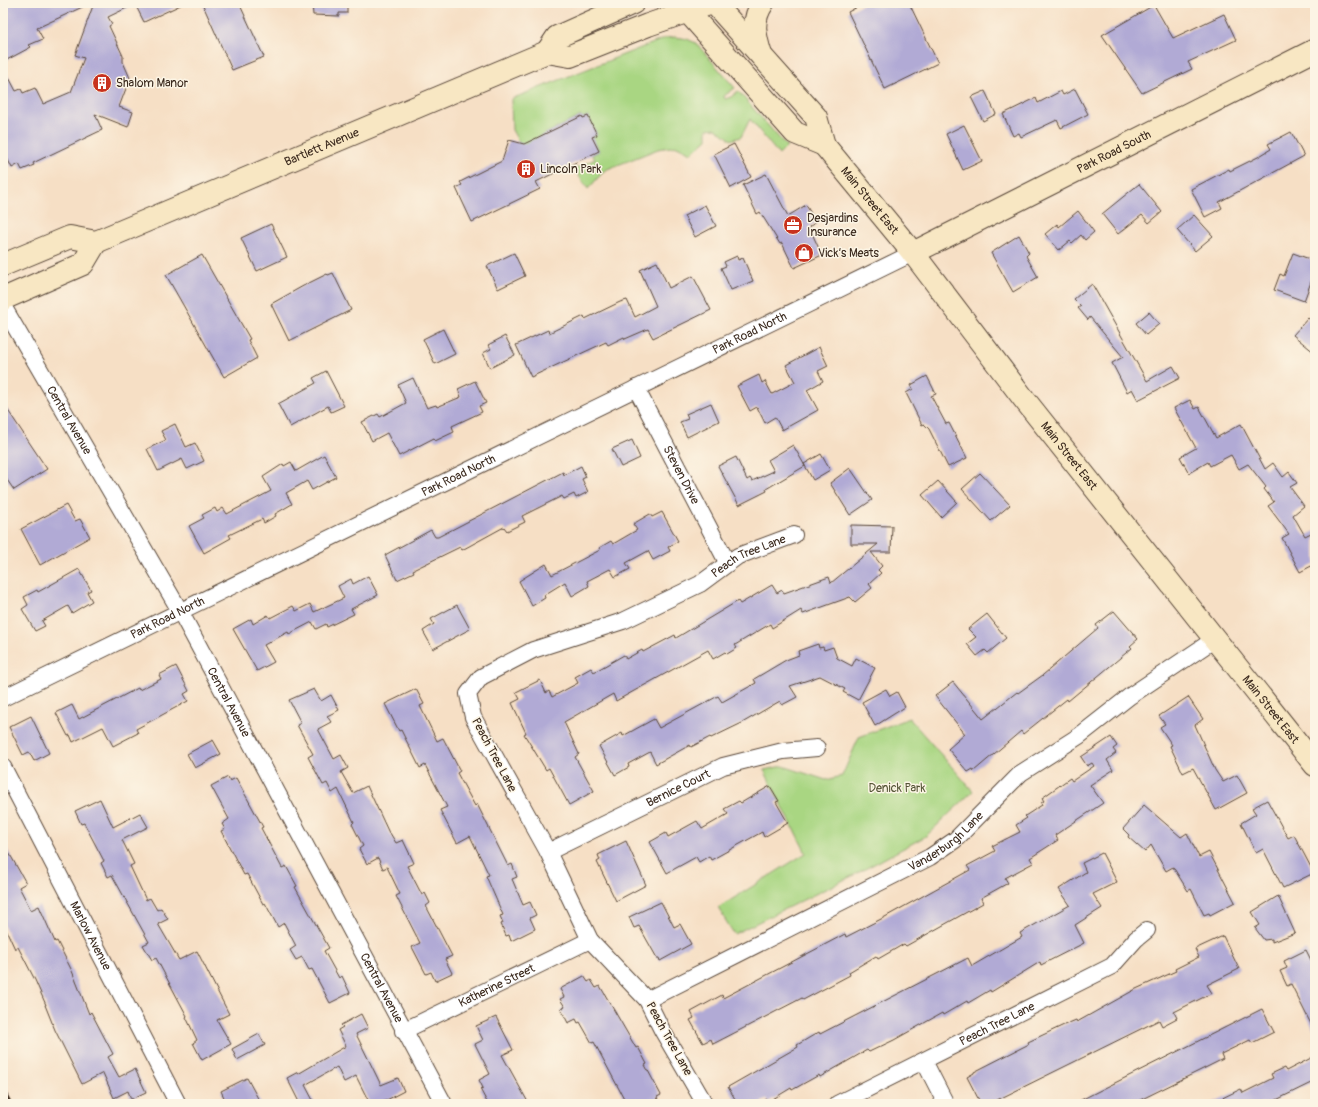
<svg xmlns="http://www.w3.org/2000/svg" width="1318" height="1107" font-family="Pangolin,sans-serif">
	<rect width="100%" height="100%" fill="#fcf5e5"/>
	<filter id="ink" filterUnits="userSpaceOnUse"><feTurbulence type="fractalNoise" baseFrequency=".025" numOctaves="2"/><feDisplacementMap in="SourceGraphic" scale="8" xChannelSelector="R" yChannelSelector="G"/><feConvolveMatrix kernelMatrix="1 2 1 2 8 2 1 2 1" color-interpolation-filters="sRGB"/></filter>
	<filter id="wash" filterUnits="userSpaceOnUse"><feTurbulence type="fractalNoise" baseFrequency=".012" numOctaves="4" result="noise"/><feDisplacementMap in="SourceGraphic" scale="16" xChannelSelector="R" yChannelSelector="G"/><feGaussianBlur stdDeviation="0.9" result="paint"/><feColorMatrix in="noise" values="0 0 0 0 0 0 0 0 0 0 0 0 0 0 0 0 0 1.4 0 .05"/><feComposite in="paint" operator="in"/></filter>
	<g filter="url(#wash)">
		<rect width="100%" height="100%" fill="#f6dfc5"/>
		<!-- green -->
		<g fill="#a9d682" stroke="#728050">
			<polygon points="675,37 687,39 696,43 735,88 724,96 725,99 731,97 738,91 787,147 779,155 750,119 741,137 731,140 716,128 707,129 707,139 691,153 677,146 658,149 605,170 588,189 574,169 595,159 592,155 599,151 592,137 597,135 588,116 583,118 581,116 521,146 512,130 511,99 666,38"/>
			<polygon points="909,718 973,791 926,836 852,876 734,934 718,908 806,853 764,770 783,766 826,780 842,776 859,737"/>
		</g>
		<g id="blocks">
			<!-- building -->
			<g fill="#b1aad5">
				<polygon points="13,3 91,3 37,28 43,39 29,45 31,47 3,62 3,8"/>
				<polygon points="94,3 185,3 144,22 135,4 108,17 112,24 109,26 123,56 123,62 130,78 119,107 133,112 128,127 95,114 102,130 33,163 34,165 22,170 19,164 12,168 3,150 3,66 16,91 21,89 23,93 35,88 43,104 71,92 84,58 75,55"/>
				<polygon points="202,3 239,3 264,57 232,70"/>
				<polygon points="312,3 347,3 347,13 339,13 339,16 313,15"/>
				<polygon points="865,3 909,3 938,63 885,89 848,12"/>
				<polygon points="1154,5 1173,38 1224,14 1236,40 1188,62 1192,69 1142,93 1102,35"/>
				<polygon points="1075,89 1088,114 1061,128 1057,120 1021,137 1019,133 1013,136 1003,114 1036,98 1038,103 1061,91 1063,95"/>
				<polygon points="985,91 996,114 983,121 971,97"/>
				<polygon points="582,116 583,118 588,116 597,135 592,137 599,151 536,182 540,189 472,222 456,188 462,185 460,182 502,161 509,140 524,144"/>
				<polygon points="964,125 982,161 963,170 946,134"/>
				<polygon points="1291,132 1304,156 1219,202 1222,208 1205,217 1191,189 1229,169 1230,171 1258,157 1271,149 1268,144"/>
				<polygon points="734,144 751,177 731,188 714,154"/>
				<polygon points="766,174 788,216 806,205 816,222 809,227 822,255 794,268 782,243 780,244 760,212 757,214 743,185"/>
				<polygon points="1139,184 1162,212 1149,223 1142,215 1118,234 1102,214"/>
				<polygon points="705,205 716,226 695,237 684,216"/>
				<polygon points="1078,211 1094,232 1085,240 1081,235 1072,243 1070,241 1059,250 1045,234 1057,224 1059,227"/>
				<polygon points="1194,215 1213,236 1195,251 1177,230"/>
				<polygon points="271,224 287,257 257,271 241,238"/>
				<polygon points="1019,235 1029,253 1026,256 1038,277 1013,292 991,253"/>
				<polygon points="514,253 525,276 498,289 487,266"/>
				<polygon points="1293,253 1315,261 1315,271 1304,301 1274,290 1280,274 1284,276"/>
				<polygon points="202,255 250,339 248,340 257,358 224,377 166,275"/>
				<polygon points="737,256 738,260 743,258 753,281 731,290 721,268 726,266 724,262"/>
				<polygon points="657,262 669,288 693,276 711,310 653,338 648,329 625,339 624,337 608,345 606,342 531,377 516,345 548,330 549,333 584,316 585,319 620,302 627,300 635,317 656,306 640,270"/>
				<polygon points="333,273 351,310 289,341 271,304 305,285 327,274 328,275"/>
				<polygon points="1092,284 1147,381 1173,366 1180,378 1138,400 1132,389 1127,392 1112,363 1123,357 1090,317 1088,320 1078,308 1081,306 1074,299"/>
				<polygon points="1149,312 1159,324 1146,335 1136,323"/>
				<polygon points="1308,318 1315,324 1315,353 1293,335"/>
				<polygon points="443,329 455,354 435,364 423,339"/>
				<polygon points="505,336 515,355 490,368 483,353 491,349 488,345"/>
				<polygon points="819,347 828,366 818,371 823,381 807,390 818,410 782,430 775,417 765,423 757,407 750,411 737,386 759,375 762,383 765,381 772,394 795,382 786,365"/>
				<polygon points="326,371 344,406 331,412 328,406 290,427 278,404 316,383 313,378"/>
				<polygon points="927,376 936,394 931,396 946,424 949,423 967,458 948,467 929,429 924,424 922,425 906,393 913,389 911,385"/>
				<polygon points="413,378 427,408 436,405 437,407 461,397 458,389 475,381 486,403 479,406 482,412 452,426 454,432 435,441 434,438 399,456 387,433 372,441 362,422 378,414 380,417 406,403 398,385"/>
				<polygon points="1190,400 1195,409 1199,407 1216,438 1241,424 1265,469 1273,463 1283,477 1289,472 1297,483 1290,487 1304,506 1293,515 1305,536 1315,531 1315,564 1300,572 1282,538 1289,534 1268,506 1274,502 1264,489 1266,487 1248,464 1239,469 1231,455 1210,466 1208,462 1189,473 1180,457 1196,448 1174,408"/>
				<polygon points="3,403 47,469 14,490 3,474"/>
				<polygon points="711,403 719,421 687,437 680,422 688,419 686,414"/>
				<polygon points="175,424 186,447 195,443 204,461 187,469 182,459 158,471 147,449 166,440 161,431"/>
				<polygon points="632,440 640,458 621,467 612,449"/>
				<polygon points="793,445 805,466 766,489 767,491 739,505 718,466 736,457 747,480 750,478 752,481 774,471 768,460"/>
				<polygon points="821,454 830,470 813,480 804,464"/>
				<polygon points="324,455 336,477 312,490 307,481 286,493 292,504 275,514 276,516 264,523 262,519 229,535 231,538 204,553 189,526 204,518 202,515 215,508 217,512 223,508 227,514 271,491 263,477 283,464 284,466 291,462 296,471"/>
				<polygon points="581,466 586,477 582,479 588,492 576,498 574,494 564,499 562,496 522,516 525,522 507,531 504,527 462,550 460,547 413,570 414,572 397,580 385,555 431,530 435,537 438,537 563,472 564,475"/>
				<polygon points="850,468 872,500 850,515 830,483"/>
				<polygon points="980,473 1010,505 991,521 962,489"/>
				<polygon points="938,481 957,502 941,517 922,495"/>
				<polygon points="66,505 75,521 80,519 90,537 40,565 21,529"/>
				<polygon points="662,512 678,541 668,547 670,551 653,560 648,551 626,563 630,569 615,577 610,569 587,581 589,586 572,596 565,582 544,595 545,598 532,606 519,581 546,564 552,575 600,550 599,548 611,541 613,544 637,530 633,524 650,514 652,517"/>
				<polygon points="851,525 892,526 891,552 871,552 882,566 878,570 881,573 869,584 872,588 855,602 850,597 803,614 801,610 772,628 770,624 735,645 737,648 727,654 725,652 713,659 708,650 616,701 613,694 564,722 579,754 575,757 594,791 569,805 549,768 546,770 524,734 526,733 512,703 520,699 516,692 540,680 546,693 549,691 552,697 578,683 575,677 591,668 594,672 624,655 626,659 642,650 643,652 675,635 676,638 738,601 740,604 772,585 777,593 782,590 784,593 829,577 831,583 878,544 851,544"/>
				<polygon points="79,569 91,590 87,592 92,601 72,613 68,606 42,621 45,626 35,631 22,609 28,605 24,597 37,590 38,592"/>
				<polygon points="368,576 378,595 351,609 354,614 327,627 326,624 316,629 312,622 289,634 288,632 264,645 274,662 257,671 233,629 251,619 253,624 268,615 270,618 293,606 296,611 310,604 314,612 344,598 338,586 351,579 353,584"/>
				<polygon points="457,605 470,629 433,649 423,631 434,624 431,619"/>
				<polygon points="1114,611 1138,639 1130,646 1132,648 1068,701 1067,699 1023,734 1021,731 974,771 973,769 968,772 948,749 965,734 935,696 953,682 983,719 1017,692 1018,693 1043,675 1098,628 1096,625"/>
				<polygon points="987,614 1006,638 988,653 985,650 977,656 967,644 976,637 968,629"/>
				<polygon points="818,644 819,648 823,647 824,650 833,647 837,658 852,666 856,658 875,668 858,700 843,692 845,689 820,676 790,686 797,697 782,705 780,701 742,723 711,738 710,737 691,747 690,745 656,764 650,752 628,764 629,767 615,775 599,746 622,733 623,736 654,719 659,728 718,696 722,702 756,683 754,679 786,660 799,655 798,651"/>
				<polygon points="176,666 189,691 184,694 188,701 136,729 138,733 113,746 103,727 73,742 70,735 68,736 56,713 72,705 79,719 138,688 139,690 161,679 159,675"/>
				<polygon points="314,689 321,701 331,695 339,710 327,716 331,722 318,729 334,759 341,755 348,768 341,772 353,793 367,786 389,833 390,833 396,843 403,840 414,863 407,866 422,895 425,893 430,903 426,906 452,956 445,959 452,973 435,981 431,972 426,974 412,947 420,943 396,896 400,894 387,867 383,869 378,858 367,864 359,849 363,846 352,824 354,822 338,789 332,793 327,783 323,785 308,757 313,754 297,725 301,723 289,700"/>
				<polygon points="416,689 424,704 420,706 437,741 443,738 460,771 457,773 475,806 477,804 508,866 512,864 517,877 512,879 523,905 530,902 536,915 530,918 535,929 511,941 509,935 506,936 501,924 503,923 500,916 503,915 486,876 489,875 470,836 457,843 440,810 447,807 425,765 420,768 401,730 399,731 385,704"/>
				<polygon points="886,689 890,696 897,692 905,707 875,726 862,702"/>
				<polygon points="1188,697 1203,719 1195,725 1215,770 1223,782 1237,775 1247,793 1216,810 1193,768 1183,773 1170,746 1172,745 1160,727 1165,724 1159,716"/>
				<polygon points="31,716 49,753 34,761 29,752 23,755 9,727"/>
				<polygon points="1111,737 1117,746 1113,749 1116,753 1107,760 1113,770 1090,785 1103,803 1055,835 1058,840 1030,858 1033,863 1005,878 1008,883 981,898 983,903 906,946 904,944 878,959 876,956 849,972 850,975 803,1000 802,998 713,1044 711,1039 703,1043 690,1020 694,1018 691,1012 722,995 723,998 845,934 846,937 885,917 970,870 967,866 995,851 992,846 1020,832 1016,825 1027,818 1025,816 1042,805 1041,803 1044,801 1042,798 1070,778 1072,781 1094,766 1092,763 1087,766 1081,757"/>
				<polygon points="213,740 221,754 195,768 187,754"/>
				<polygon points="228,777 230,781 236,778 263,827 261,828 282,868 286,866 297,886 295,887 329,948 324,951 339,978 342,976 350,993 330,1003 312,969 309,970 302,957 296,960 290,950 296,946 284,923 278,927 265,903 263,904 247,874 244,875 221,831 225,829 222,824 229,819 211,786"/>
				<polygon points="770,786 779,801 776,802 788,823 764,837 762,832 711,860 709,856 699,862 696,857 667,873 650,842 666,833 668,837 697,821 702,829 728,814 724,809 739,801 741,803"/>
				<polygon points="100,799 113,827 140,813 148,827 122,840 134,864 130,866 146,900 150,898 157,910 161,908 168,919 158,924 179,960 197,951 229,1014 217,1020 231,1044 202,1060 193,1043 197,1040 186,1017 187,1016 156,958 152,960 143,945 149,942 112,875 108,877 101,863 104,861 84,823 81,824 75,811"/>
				<polygon points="1267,800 1288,838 1294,835 1314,873 1283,888 1263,849 1256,853 1241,823 1256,814 1252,808"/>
				<polygon points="1144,805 1181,837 1187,833 1199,857 1209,852 1235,902 1210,915 1209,913 1204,915 1191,889 1188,891 1173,867 1166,871 1151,845 1145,852 1128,837 1129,835 1123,829"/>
				<polygon points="626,841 646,885 616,901 597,862 600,860 598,855"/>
				<polygon points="3,842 26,883 19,887 31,910 39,906 55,942 57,941 72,971 89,1014 91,1012 113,1054 108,1057 119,1077 135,1069 146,1092 131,1099 128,1091 114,1098 103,1073 82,1084 55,1030 45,1005 46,1005 35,980 18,947 15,949 3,923"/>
				<polygon points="1102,853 1117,882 1093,894 1102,908 1075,925 1084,943 1041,965 1040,962 991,992 990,990 968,1003 967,1001 943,1015 942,1013 894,1040 869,1052 867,1050 820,1077 819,1075 792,1090 791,1088 768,1102 767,1099 759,1104 738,1104 728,1087 798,1047 797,1045 819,1032 820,1034 968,958 972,966 1022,937 1020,933 1070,905 1059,889 1086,872 1082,863"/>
				<polygon points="1278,896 1295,933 1272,942 1272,939 1264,940 1255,928 1260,925 1252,912"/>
				<polygon points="661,902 674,927 680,924 691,944 660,961 659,958 657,958 639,926 634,928 629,917"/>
				<polygon points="1223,936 1239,969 1207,985 1212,993 1174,1012 1177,1018 1162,1026 1159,1020 989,1104 981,1104 967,1077 974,1073 974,1072 1029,1044 1028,1042 1064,1025 1076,1020 1077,1022 1136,989 1176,971 1175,969 1199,957 1195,949"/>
				<polygon points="1306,950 1315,968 1315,1032 1291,984 1287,986 1280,971 1287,968 1284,961"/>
				<polygon points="584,976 588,982 591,980 596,988 600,986 636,1048 638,1047 647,1064 645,1065 661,1095 657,1097 660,1104 627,1104 594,1042 592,1043 580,1022 578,1023 576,1019 568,1023 561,1009 565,1007 560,999 564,997 560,989"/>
				<polygon points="1262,1009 1274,1032 1252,1043 1250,1040 1221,1054 1223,1059 1203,1069 1132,1104 1073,1104"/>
				<polygon points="361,1014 368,1028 356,1034 381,1085 398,1078 404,1091 379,1104 370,1104 356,1076 344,1082 337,1067 305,1085 315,1104 300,1104 287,1078 298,1072 298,1074 346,1046 338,1030 343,1027 341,1025"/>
				<polygon points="496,1017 513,1050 502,1055 529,1104 488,1104 480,1089 483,1088 479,1080 490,1074 475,1044 483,1040 476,1026"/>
				<polygon points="259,1034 265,1045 237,1060 232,1049"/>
				<polygon points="1315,1056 1315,1081 1268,1104 1210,1104 1241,1089 1243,1093 1273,1078 1271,1074 1284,1068 1286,1071"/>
				<polygon points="247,1078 261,1104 227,1104 221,1091"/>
			</g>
		</g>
	</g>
	<g filter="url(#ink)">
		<use href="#blocks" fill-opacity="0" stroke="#574537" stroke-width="1"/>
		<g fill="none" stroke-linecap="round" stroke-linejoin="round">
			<defs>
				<g id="minor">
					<path id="s1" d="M3 306 180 611 444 1104"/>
					<path id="s2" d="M636 388 727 562"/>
					<path id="s3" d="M3 698 913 253"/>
					<path id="s4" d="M3 767 178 1104"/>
					<path id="s5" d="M548 852 723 766 783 751 817 748"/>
					<path id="s6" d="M647 1000 930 857 955 840 1021 773 1079 736 1130 696 1215 639"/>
					<path id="s7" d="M403 1031 590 940"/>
					<polyline points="924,1061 946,1104"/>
					<path id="s8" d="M705 1104 662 1030 647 1000 590 940 548 852 473 717 468 694 481 677 533 650 623 621 700 584 738 556 794 535"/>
					<path id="s9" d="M837 1104 1112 966 1136 939 1147 930"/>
				</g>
				<g id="secondary">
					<polyline points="680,3 795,133 824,145"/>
					<path id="s10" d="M714 3 816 117 824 145 913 253 1024 399 1315 765"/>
					<polyline points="547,52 557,37 633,3"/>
					<path d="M761 55C755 36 751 20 763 3"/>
					<path id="s11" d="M913 253 1315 50"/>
					<path id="s12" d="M3 265 70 237 96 242 547 52 570 56 648 25 712 3"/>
					<polyline points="3,299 83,264 96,242"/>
				</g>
			</defs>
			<!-- minor casing -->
			<use href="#minor" stroke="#574537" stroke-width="18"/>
			<!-- secondary casing -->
			<use href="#secondary" stroke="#574537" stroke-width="24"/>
			<!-- minor -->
			<use href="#minor" stroke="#fff" stroke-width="16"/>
			<!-- secondary -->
			<use href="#secondary" stroke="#f8e7c3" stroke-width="22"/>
			<!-- rail -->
			<polyline stroke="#3b2a1e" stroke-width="3" points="3,1089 11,1104"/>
		</g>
	</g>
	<!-- icons -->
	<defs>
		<symbol id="building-disc" viewBox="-11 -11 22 22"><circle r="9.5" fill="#c8321e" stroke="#fcf5e5"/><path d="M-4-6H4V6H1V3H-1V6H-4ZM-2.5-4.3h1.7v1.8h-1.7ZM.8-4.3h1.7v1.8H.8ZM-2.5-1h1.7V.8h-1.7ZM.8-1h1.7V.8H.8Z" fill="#fff"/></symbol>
		<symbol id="office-disc" viewBox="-11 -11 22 22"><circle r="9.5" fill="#c8321e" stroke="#fcf5e5"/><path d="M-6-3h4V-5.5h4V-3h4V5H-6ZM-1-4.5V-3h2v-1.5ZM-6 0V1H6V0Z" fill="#fff"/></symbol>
		<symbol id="shop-disc" viewBox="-11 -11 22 22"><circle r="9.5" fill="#c8321e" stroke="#fcf5e5"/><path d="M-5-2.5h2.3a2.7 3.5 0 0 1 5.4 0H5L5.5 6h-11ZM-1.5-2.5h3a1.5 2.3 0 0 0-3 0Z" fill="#fff"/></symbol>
	</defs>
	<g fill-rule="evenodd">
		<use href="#building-disc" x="91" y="72" width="22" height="22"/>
		<use href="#building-disc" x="515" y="158" width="22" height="22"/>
		<use href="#office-disc" x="782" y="214" width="22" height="22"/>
		<use href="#shop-disc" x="793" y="242" width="22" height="22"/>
	</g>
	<g text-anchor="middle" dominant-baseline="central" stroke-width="3" stroke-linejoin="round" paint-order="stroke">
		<!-- poi labels -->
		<g font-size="12" fill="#3b2a1e" stroke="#fcf5e5" text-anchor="start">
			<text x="116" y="83">Shalom Manor</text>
			<text x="540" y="169">Lincoln Park</text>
			<text x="807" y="218">Desjardins<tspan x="807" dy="14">Insurance</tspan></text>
			<text x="818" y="253">Vick’s Meats</text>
		</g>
		<!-- street labels -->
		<g font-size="12" fill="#3b2a1e" stroke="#fcf5e5">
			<text stroke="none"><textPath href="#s12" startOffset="344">Bartlett Avenue</textPath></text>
			<text stroke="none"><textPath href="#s11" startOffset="225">Park Road South</textPath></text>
			<text stroke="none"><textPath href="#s10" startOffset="254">Main Street East</textPath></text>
			<text stroke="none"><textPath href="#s3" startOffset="831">Park Road North</textPath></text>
			<text stroke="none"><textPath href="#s1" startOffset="132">Central Avenue</textPath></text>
			<text stroke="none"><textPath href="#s10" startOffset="578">Main Street East</textPath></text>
			<text stroke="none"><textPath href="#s3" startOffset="507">Park Road North</textPath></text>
			<text stroke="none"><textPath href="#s2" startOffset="98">Steven Drive</textPath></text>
			<text stroke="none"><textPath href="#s8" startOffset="794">Peach Tree Lane</textPath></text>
			<text stroke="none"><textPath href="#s3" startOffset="183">Park Road North</textPath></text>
			<text stroke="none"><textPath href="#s1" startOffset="456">Central Avenue</textPath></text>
			<text stroke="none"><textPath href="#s10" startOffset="902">Main Street East</textPath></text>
			<text transform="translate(494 755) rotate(62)">Peach Tree Lane</text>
			<text stroke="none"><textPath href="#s5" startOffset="145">Bernice Court</textPath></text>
			<text stroke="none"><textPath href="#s6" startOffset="339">Vanderburgh Lane</textPath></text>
			<text stroke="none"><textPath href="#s4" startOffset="190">Marlow Avenue</textPath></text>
			<text stroke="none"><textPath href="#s7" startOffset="104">Katherine Street</textPath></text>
			<text stroke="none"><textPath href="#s1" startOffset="780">Central Avenue</textPath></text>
			<text stroke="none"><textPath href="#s9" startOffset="179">Peach Tree Lane</textPath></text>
			<text transform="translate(669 1039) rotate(61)">Peach Tree Lane</text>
		</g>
		<!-- park labels -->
		<g font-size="12" fill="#565537" stroke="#fcf5e5">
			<text x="897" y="788">Denick Park</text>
		</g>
	</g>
	<!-- margin -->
	<rect width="1318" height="1107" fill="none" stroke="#fcf5e5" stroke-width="16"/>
</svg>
